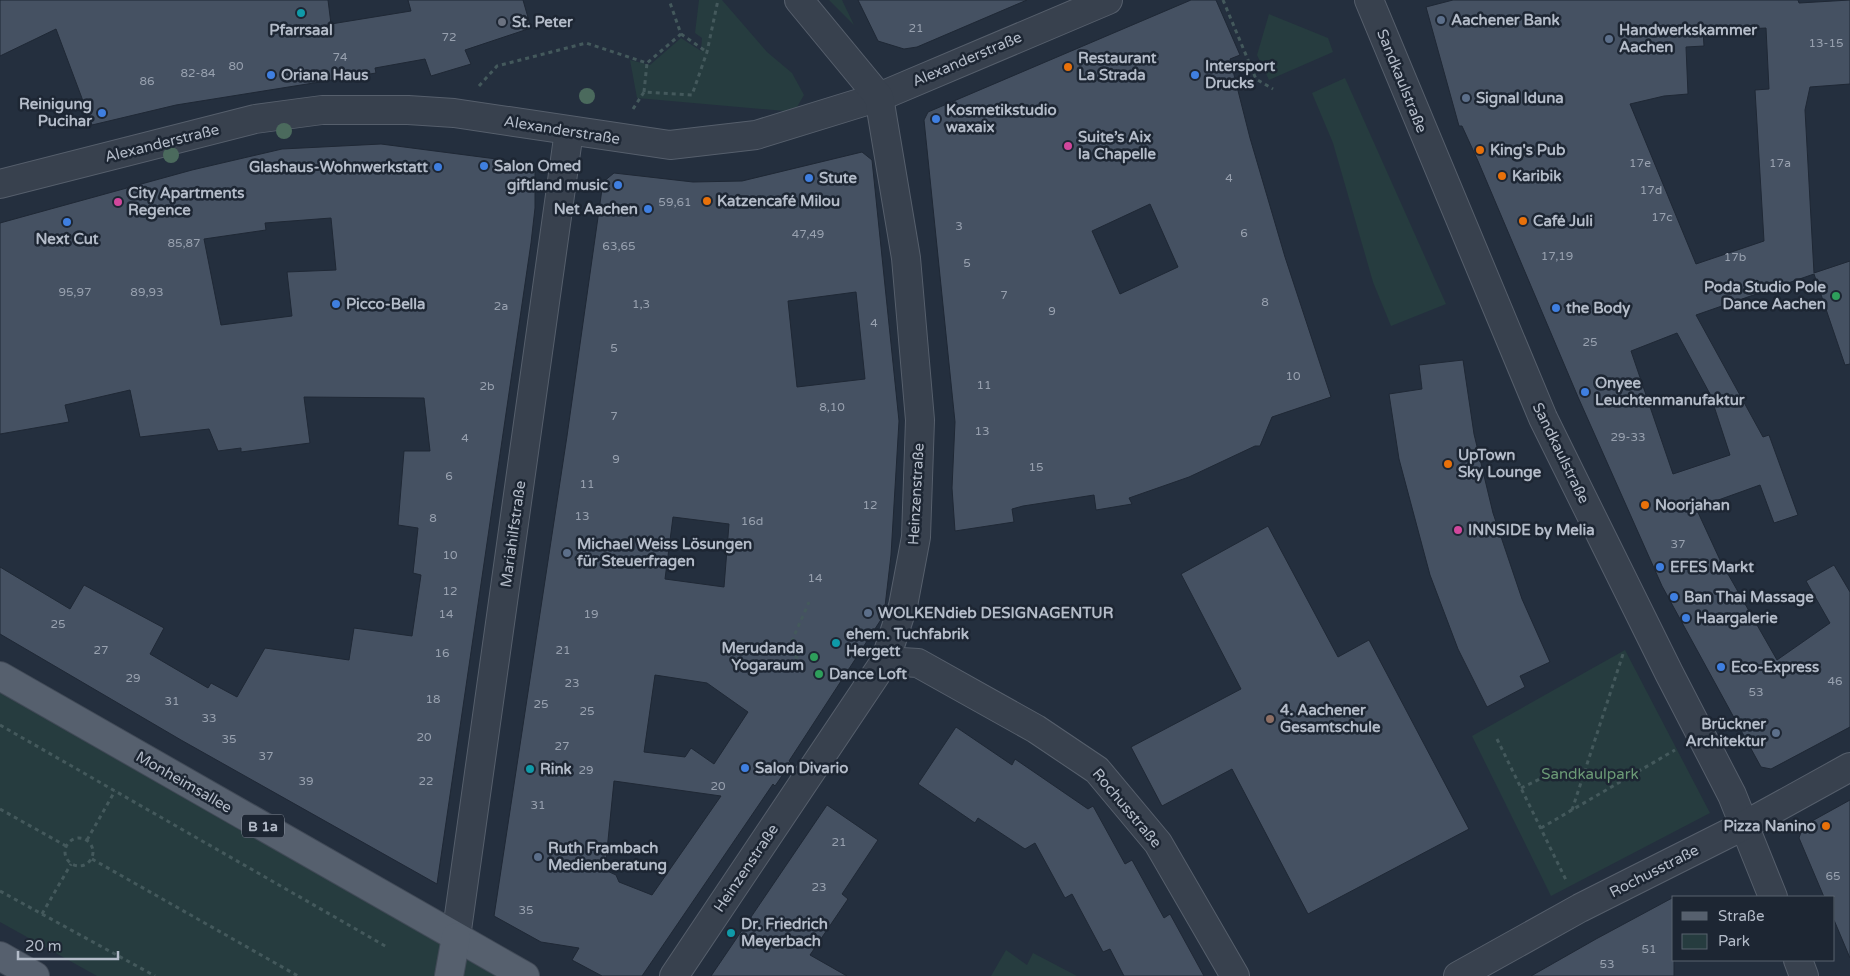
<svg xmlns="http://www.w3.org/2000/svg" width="1850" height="976" font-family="'Varela Round',sans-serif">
	<rect width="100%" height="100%" fill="#242f3e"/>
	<!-- green -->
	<g fill="#263c3f">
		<polygon points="699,0 722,0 767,52 792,73 804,95 797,107 785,111 637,98 630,60 650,65 681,38 701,51 702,38 695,33"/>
		<polygon points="829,0 842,0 854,25"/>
		<polygon points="1269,14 1328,38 1333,52 1269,80 1257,55"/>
		<polygon points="1345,78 1446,304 1391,326 1373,282 1333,143 1312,93"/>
		<polygon points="1625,650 1710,813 1551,896 1472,736"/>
		<polygon points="0,693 496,976 97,976 0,922"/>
		<polygon points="1006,950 1027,965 1033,953 1077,976 991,976"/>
	</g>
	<!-- building -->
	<g fill="#455162" stroke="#1f2835" fill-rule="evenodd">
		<polygon points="0,0 328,0 331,24 411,11 408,0 523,0 531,28 465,50 471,64 431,76 425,59 375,68 376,73 176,105 92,125 56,29 0,56"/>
		<polygon points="858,0 1027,0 917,47 904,49 878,41"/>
		<path d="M1191 0H1216L1240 55 1230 59 1250 138 1285 257 1331 397 1272 417 1260 446H1255L1189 477 1129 498 1132 504 1096 510 1094 495 1023 506 1012 509 1014 522 955 531 952 488 955 422 924 120 928 112ZM1150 204 1178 267 1120 294 1092 231Z"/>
		<path d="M1453 0H1798L1799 3 1850 0V84L1810 87 1805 110 1814 273 1850 261V364L1845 365 1814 274 1696 315 1763 437 1769 435 1798 515 1774 523 1760 485 1696 508 1720 560 1777 660 1830 623 1806 581 1834 565 1850 592V727L1771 769 1761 767 1662 586 1578 397 1478 161 1462 126H1459L1426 7ZM1766 28 1769 89 1755 90 1764 241 1696 264 1630 104 1664 96 1688 94 1686 47 1704 46 1703 31ZM1677 333 1710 394 1730 455 1673 474 1631 351Z"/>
		<path d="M381 144 535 164V208L531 243 437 884 181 740 0 634V567L70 609 84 585 164 628 150 654 208 688 211 683 237 697 265 648 349 660 354 628 412 636 421 575 413 573 418 528 398 525 404 451H430L424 398 304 397 310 443 241 452V448L218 451 209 429 140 437 130 390 65 405 69 422 0 434V223L192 170 282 149ZM331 218 336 270 287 272 292 316 221 325 204 239 266 230 265 223Z"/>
		<path d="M862 152 872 160 899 421 891 555 884 615 789 761 791 763 775 786 773 784 642 976H602L572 960 579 948 541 942 494 916 567 436 603 182 614 173 693 182 742 181ZM856 292 865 379 797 387 788 301ZM673 517 729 524 724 587 665 579ZM655 675 707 683 748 712 714 764 691 748 685 757 644 752ZM614 781 721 796 652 895 619 882 616 875 605 870Z"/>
		<polygon points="1463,360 1474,434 1493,513 1522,599 1550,662 1520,676 1525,687 1487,707 1458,649 1430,575 1399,459 1389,394 1422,389 1419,365"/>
		<polygon points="1268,526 1338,657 1369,640 1469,829 1308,914 1232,769 1162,806 1131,747 1241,689 1181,574"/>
		<polygon points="956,727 1012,765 1015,759 1088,809 1093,806 1125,864 1132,860 1164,918 1170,914 1204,976 1124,976 1110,949 1103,952 1072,894 1065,898 1035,843 1025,849 978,818 975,823 918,784"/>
		<polygon points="1850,800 1850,958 1834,920 1834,897 1824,897 1799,838 1803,826"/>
		<polygon points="827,805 878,840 842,894 848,899 810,955 847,976 711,976"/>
		<polygon points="1674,897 1674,976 1531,976 1596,939"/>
	</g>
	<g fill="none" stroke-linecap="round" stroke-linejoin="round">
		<defs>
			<g id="minor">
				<polyline points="1369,0 1543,418 1669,673 1732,795 1773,897"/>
				<polyline points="0,184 255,119 322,110 408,110 454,113 670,145 756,135 879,97 1108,0"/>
				<polyline points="885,661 918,663 1036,729 1097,770 1158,843 1235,976"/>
				<polyline points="456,937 569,131"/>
				<polyline points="1798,960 1804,976"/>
				<polyline points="674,976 885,661 903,606 916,537 920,420 906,258 879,97 799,0"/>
				<polyline points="1458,976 1580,908 1745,825 1850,767"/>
			</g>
			<g id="major">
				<polyline points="0,676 525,976"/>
				<polyline points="0,956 35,976"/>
				<polyline points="449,976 456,937"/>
			</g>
		</defs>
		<!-- minor casing -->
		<use href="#minor" stroke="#565f6c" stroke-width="30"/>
		<!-- major casing -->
		<use href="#major" stroke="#414a57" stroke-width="30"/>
		<!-- path -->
		<g stroke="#44595c" stroke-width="3" stroke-dasharray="4 4" stroke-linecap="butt">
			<polyline points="1223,0 1256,79 1273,89"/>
			<polyline points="681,34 707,52"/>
			<polyline points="479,86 497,66 586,43 647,63 681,34 669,0"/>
			<polyline points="644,92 647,63"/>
			<polyline points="633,109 644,92 692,95 707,52 718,0"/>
			<polyline points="798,658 787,652 809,602"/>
			<polyline points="0,725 387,947"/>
			<polyline points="1497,739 1566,880"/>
			<polyline points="1521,788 1542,778"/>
			<polyline points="0,809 66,846"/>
			<polyline points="1572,810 1624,651"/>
			<polyline points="1541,828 1675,750"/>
			<circle cx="79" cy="852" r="14"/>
			<polyline points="87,840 115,791"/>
			<polyline points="92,859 298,976"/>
			<polyline points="0,891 155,976"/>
			<polyline points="42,914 71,864"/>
		</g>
		<!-- minor -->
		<use href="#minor" stroke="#38414e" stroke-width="28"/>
		<!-- major -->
		<use href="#major" stroke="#56606e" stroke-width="28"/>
	</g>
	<!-- trees -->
	<g fill="#4b6a5d">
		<circle cx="587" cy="96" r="8"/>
		<circle cx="284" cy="131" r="8"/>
		<circle cx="171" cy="155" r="8"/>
	</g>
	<!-- markers -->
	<g fill="#0f9aa8" stroke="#1d2633" stroke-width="2">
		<circle cx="301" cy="13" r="5"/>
		<circle cx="836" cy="643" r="5"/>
		<circle cx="530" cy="769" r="5"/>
		<circle cx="731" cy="933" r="5"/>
	</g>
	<g fill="#5c6f8a" stroke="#1d2633" stroke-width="2">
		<circle cx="1441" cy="20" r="5"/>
		<circle cx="1609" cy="39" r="5"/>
		<circle cx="1466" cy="98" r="5"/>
		<circle cx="567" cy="553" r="5"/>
		<circle cx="868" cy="613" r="5"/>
		<circle cx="1776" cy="733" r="5"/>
		<circle cx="538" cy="857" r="5"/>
	</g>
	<circle fill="#6b7280" stroke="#1d2633" stroke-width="2" cx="502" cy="22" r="5"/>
	<g fill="#e8710a" stroke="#1d2633" stroke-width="2">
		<circle cx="1068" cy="67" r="5"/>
		<circle cx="1480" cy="150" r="5"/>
		<circle cx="1502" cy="176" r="5"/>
		<circle cx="707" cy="201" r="5"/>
		<circle cx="1523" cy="221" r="5"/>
		<circle cx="1448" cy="464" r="5"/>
		<circle cx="1645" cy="505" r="5"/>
		<circle cx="1826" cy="826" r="5"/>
	</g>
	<g fill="#3f7fe0" stroke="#1d2633" stroke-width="2">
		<circle cx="271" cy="75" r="5"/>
		<circle cx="1195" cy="75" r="5"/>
		<circle cx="102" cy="113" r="5"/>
		<circle cx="936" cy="119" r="5"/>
		<circle cx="484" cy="166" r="5"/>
		<circle cx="438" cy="167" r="5"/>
		<circle cx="809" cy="178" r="5"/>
		<circle cx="618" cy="185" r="5"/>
		<circle cx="648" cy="209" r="5"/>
		<circle cx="67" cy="222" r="5"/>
		<circle cx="336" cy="304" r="5"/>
		<circle cx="1556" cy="308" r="5"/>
		<circle cx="1585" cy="392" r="5"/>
		<circle cx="1660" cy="567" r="5"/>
		<circle cx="1674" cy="597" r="5"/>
		<circle cx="1686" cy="618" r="5"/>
		<circle cx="1721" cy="667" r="5"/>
		<circle cx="745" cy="768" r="5"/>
	</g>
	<g fill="#d1479c" stroke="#1d2633" stroke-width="2">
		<circle cx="1068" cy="146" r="5"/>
		<circle cx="118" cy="202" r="5"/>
		<circle cx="1458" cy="530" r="5"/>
	</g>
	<g fill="#2e9e5b" stroke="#1d2633" stroke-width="2">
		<circle cx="1836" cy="296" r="5"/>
		<circle cx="814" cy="657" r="5"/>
		<circle cx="819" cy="674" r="5"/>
	</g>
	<circle fill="#8d6e63" stroke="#1d2633" stroke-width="2" cx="1270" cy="719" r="5"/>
	<g text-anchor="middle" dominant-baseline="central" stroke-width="5" stroke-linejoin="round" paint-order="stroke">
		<!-- number labels -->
		<g font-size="12" fill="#98a1af">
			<text x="916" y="28">21</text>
			<text x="449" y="37">72</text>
			<text x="1826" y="43">13-15</text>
			<text x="340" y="57">74</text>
			<text x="236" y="66">80</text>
			<text x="198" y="73">82-84</text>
			<text x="147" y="81">86</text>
			<text x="1640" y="163">17e</text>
			<text x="1780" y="163">17a</text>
			<text x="1229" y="178">4</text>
			<text x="1651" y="190">17d</text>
			<text x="675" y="202">59,61</text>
			<text x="1662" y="217">17c</text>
			<text x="959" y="226">3</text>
			<text x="1244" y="233">6</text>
			<text x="808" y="234">47,49</text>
			<text x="184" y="243">85,87</text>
			<text x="619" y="246">63,65</text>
			<text x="1557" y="256">17,19</text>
			<text x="1735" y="257">17b</text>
			<text x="967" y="263">5</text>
			<text x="75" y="292">95,97</text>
			<text x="147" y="292">89,93</text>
			<text x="1004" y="295">7</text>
			<text x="1265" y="302">8</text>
			<text x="641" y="304">1,3</text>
			<text x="501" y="306">2a</text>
			<text x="1052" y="311">9</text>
			<text x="874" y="323">4</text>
			<text x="1590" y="342">25</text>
			<text x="614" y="348">5</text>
			<text x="1293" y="376">10</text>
			<text x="984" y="385">11</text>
			<text x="487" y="386">2b</text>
			<text x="832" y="407">8,10</text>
			<text x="614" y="416">7</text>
			<text x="982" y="431">13</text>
			<text x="1628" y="437">29-33</text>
			<text x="465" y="438">4</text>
			<text x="616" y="459">9</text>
			<text x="1036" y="467">15</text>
			<text x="449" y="476">6</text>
			<text x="587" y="484">11</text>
			<text x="870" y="505">12</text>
			<text x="582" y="516">13</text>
			<text x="433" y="518">8</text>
			<text x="752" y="521">16d</text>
			<text x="1678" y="544">37</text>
			<text x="450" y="555">10</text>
			<text x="815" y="578">14</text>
			<text x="450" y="591">12</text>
			<text x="446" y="614">14</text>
			<text x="591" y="614">19</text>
			<text x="58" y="624">25</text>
			<text x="101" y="650">27</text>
			<text x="563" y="650">21</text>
			<text x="442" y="653">16</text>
			<text x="133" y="678">29</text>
			<text x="1835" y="681">46</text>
			<text x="572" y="683">23</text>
			<text x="1756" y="692">53</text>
			<text x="433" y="699">18</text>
			<text x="172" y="701">31</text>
			<text x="541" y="704">25</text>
			<text x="587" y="711">25</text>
			<text x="209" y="718">33</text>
			<text x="424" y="737">20</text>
			<text x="229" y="739">35</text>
			<text x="562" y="746">27</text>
			<text x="266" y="756">37</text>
			<text x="586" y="770">29</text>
			<text x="306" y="781">39</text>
			<text x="426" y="781">22</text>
			<text x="718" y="786">20</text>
			<text x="538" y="805">31</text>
			<text x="839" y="842">21</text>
			<text x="1833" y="876">65</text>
			<text x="819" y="887">23</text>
			<text x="526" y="910">35</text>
			<text x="1649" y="949">51</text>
			<text x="1607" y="964">53</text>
		</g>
		<!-- shield labels -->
		<rect fill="#1d2633" stroke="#878f9c" stroke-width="1" x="242" y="814.5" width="42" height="23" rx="4"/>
		<g font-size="14" font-weight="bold" fill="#b4bcc9">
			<text x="263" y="826">B 1a</text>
		</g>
		<!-- poi labels -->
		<g font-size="15" font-weight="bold" fill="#b4bcc9" stroke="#1d2633" text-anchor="start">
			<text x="1451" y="20">Aachener Bank</text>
			<text x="512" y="22">St. Peter</text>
			<text x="301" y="30" text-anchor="middle">Pfarrsaal</text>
			<text x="1619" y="30">Handwerkskammer<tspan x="1619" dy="17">Aachen</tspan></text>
			<text x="1078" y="58">Restaurant<tspan x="1078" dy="17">La Strada</tspan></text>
			<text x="1205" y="66">Intersport<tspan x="1205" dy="17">Drucks</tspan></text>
			<text x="281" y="75">Oriana Haus</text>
			<text x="1476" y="98">Signal Iduna</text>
			<text x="92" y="104" text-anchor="end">Reinigung<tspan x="92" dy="17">Pucihar</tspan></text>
			<text x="946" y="110">Kosmetikstudio<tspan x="946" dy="17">waxaix</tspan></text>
			<text x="1078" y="137">Suite’s Aix<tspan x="1078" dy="17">la Chapelle</tspan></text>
			<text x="1490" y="150">King's Pub</text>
			<text x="494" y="166">Salon Omed</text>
			<text x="428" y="167" text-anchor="end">Glashaus-Wohnwerkstatt</text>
			<text x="1512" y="176">Karibik</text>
			<text x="819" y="178">Stute</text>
			<text x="608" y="185" text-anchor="end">giftland music</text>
			<text x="128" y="193">City Apartments<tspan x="128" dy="17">Regence</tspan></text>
			<text x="717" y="201">Katzencafé Milou</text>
			<text x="638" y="209" text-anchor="end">Net Aachen</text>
			<text x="1533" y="221">Café Juli</text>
			<text x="67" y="239" text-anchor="middle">Next Cut</text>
			<text x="1826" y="287" text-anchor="end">Poda Studio Pole<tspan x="1826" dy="17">Dance Aachen</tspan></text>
			<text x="346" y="304">Picco-Bella</text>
			<text x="1566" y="308">the Body</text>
			<text x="1595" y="383">Onyee<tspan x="1595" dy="17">Leuchtenmanufaktur</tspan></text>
			<text x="1458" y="455">UpTown<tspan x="1458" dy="17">Sky Lounge</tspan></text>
			<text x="1655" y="505">Noorjahan</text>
			<text x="1468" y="530">INNSIDE by Melia</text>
			<text x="577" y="544">Michael Weiss Lösungen<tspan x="577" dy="17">für Steuerfragen</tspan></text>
			<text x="1670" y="567">EFES Markt</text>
			<text x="1684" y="597">Ban Thai Massage</text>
			<text x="878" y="613">WOLKENdieb DESIGNAGENTUR</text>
			<text x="1696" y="618">Haargalerie</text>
			<text x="846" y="634">ehem. Tuchfabrik<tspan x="846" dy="17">Hergett</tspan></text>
			<text x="804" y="648" text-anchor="end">Merudanda<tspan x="804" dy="17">Yogaraum</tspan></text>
			<text x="1731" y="667">Eco-Express</text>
			<text x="829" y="674">Dance Loft</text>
			<text x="1280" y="710">4. Aachener<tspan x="1280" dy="17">Gesamtschule</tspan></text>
			<text x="1766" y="724" text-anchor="end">Brückner<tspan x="1766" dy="17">Architektur</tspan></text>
			<text x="755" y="768">Salon Divario</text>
			<text x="540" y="769">Rink</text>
			<text x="1816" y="826" text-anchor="end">Pizza Nanino</text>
			<text x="548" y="848">Ruth Frambach<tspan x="548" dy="17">Medienberatung</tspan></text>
			<text x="741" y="924">Dr. Friedrich<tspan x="741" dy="17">Meyerbach</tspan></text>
		</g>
		<!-- street labels -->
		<g font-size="15" fill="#b4bcc9" stroke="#1d2633">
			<text transform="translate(967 59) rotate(-23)">Alexanderstraße</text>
			<text transform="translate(1402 81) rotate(68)">Sandkaulstraße</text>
			<text transform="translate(562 130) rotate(9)">Alexanderstraße</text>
			<text transform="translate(162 143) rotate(-14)">Alexanderstraße</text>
			<text transform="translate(1561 453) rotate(64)">Sandkaulstraße</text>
			<text transform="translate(916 494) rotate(-87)">Heinzenstraße</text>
			<text transform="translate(513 534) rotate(-82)">Mariahilfstraße</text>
			<text transform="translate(184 782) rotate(30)">Monheimsallee</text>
			<text transform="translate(1127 808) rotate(50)">Rochusstraße</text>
			<text transform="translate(746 868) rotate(-56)">Heinzenstraße</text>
			<text transform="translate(1654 871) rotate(-27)">Rochusstraße</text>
		</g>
		<!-- park labels -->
		<g font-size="15" fill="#6b9a76" stroke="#1d2633">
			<text x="1590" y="774">Sandkaulpark</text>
		</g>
	</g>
	<!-- legend -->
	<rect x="1672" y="896" width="162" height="65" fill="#1d2633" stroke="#59626f"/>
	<rect x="1682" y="912" width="25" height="8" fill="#56606e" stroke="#59626f"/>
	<text x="1718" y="921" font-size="15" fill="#b4bcc9">Straße</text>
	<rect x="1682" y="934" width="25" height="15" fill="#263c3f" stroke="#59626f"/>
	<text x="1718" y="946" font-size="15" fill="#b4bcc9">Park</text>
	<!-- scale -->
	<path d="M18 951v8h100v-8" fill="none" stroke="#b4bcc9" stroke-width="2.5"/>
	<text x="25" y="951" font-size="15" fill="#b4bcc9" stroke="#1d2633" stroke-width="4" paint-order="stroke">20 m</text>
</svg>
